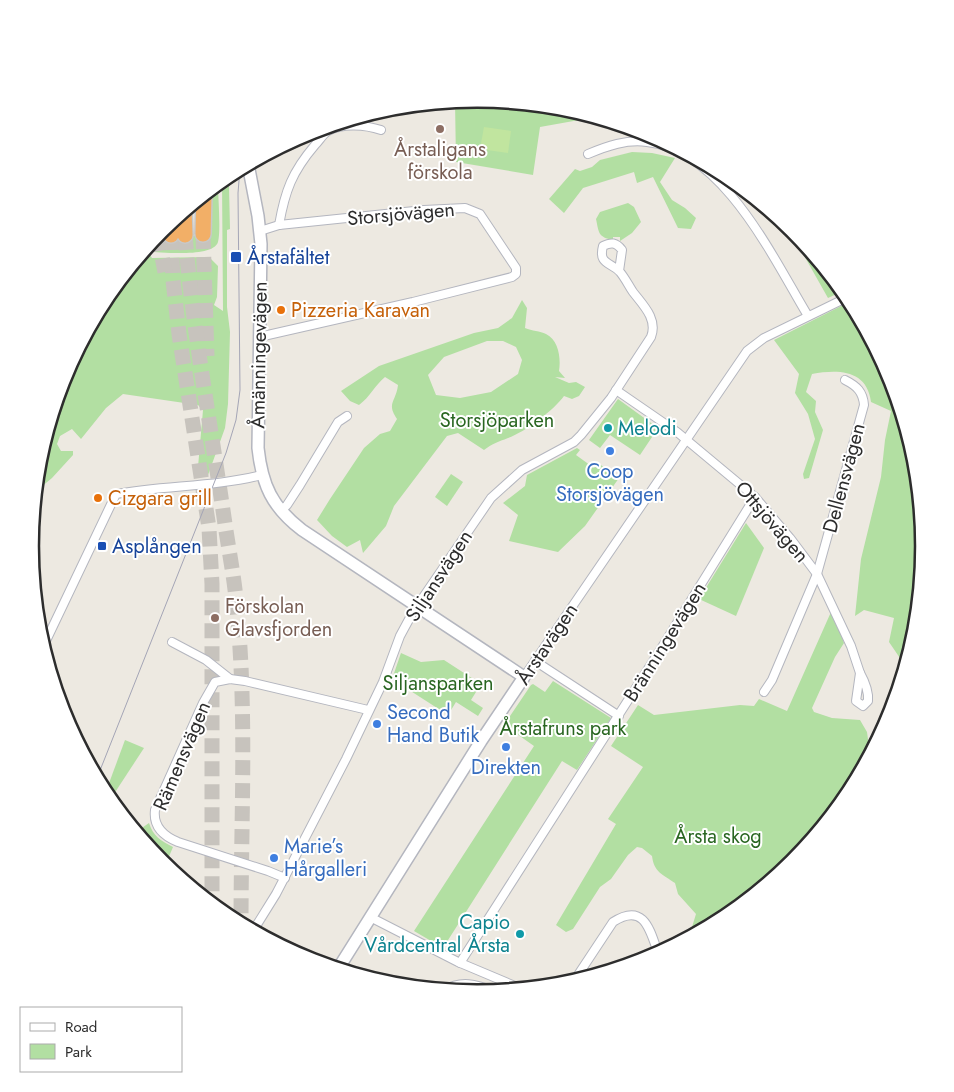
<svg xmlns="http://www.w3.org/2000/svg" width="954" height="1092" font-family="Jost,sans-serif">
	<rect width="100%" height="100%" fill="#ede9e1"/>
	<!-- green -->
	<g fill="#b2dfa2" fill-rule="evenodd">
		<polygon points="477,99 564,108 596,117 540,127 533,175 456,162 455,101"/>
		<polygon points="632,152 652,153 675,158 660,182 672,200 685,208 696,218 691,229 678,228 653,177 637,183 634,172 583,188 564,213 549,199 575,169 580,171 592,167 600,160"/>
		<path d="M231 173 229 187 230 229 227 230V307L230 332 228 404 225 428 208 475 201 474 198 467 203 410 198 405 123 394 106 408 81 439 72 429 60 436 57 444 61 451H73V455L52 478 35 492 39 459 64 375 105 297 155 237 211 235 210 234 209 190 218 183C218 196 221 231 218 242 213 258 162 252 148 252L152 258 209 257 218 266 217 297 214 305 223 311 222 180Z"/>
		<path d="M628 203 634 207 641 222 632 233 620 241V237H613V240C598 237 599 233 596 219L600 212Z"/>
		<polygon points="781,220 793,230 843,291 828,298 802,252"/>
		<path d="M522 300 527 308 525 328C532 331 540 331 546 334 559 340 561 359 559 371L565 378 555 377 569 383 576 382 585 387 579 396 572 399 564 396C554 410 525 432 508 438 498 442 493 443 484 450L458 433 447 436 394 506 386 526 363 553 360 540 347 547 332 536 317 520 330 499 364 448 380 434 390 431 397 419C386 403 396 402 398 385L385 377C375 385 370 397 359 405L350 401 341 391 379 366 474 333 498 328 512 318ZM487 341H503L516 347 522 360 518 374 491 392 460 398 436 395 428 375 444 357Z"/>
		<path d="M851 301 890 375 915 459 924 546 915 633 898 691 904 664 889 642 894 618 864 610 855 616 861 559 881 477 885 440 891 411 871 402C867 370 839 369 812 374L806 392 816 401 815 412 823 430 809 478 804 479 803 474 815 439 808 414 795 393 799 374 774 340Z"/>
		<polygon points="618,399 658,428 640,455 610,435 600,448 589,440"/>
		<polygon points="577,448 580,450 576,455 594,468 598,463 619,478 585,526 558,552 509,541 518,515 503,503 525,486 527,475"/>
		<polygon points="451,474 463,482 447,506 435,497"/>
		<polygon points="746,523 764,548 736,616 699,599"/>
		<path d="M831 612 840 630 844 643 835 657 812 708 814 712 832 718 860 720 867 732 870 754 849 795 793 862 725 918 698 933 692 927 696 914 678 894 675 883C662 874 654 872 652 856L642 848 637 847 628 855 611 879 600 887 573 929 566 932 556 925 616 824 608 819 643 767 611 746 638 705 654 715 740 705 754 706 759 699 787 711Z"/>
		<polygon points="401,653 421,662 444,660 481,684 471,700 483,708 478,716 456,702 448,715 392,679"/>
		<polygon points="553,681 611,718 577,770 562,761 443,948 414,931 534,746 504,725 531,685 533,684 545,692"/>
		<polygon points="125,740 144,748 110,800 105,794"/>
		<path d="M149 823C153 836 161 841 173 847L165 866 136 832Z"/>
	</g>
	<!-- pitch -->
	<polygon fill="#c1e59f" points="484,127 511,131 508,153 480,149"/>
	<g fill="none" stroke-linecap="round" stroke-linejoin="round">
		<!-- highway-tunnel -->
		<g stroke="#c7c3bd" stroke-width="15" stroke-dasharray="15 8" stroke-linecap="butt">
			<polyline points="203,234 207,356"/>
			<polyline points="171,235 173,280 179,334 209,528 212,584 212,904"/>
			<path d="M185 235C193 332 211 427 225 524 229 552 235 581 237 610 247 713 241 820 241 924"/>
			<polyline points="158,236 165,272"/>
		</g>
		<defs>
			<g id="street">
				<path d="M588 154C607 146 627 139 647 142 723 150 773 258 808 316"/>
				<path d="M279 225C285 191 292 172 315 145 319 141 323 134 328 131 342 123 366 125 381 130"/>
				<polyline points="259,337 413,302 512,277 516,274 516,268 480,214 465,208 424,210 279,225 260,231"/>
				<polyline points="616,390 677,432 755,497 790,538 817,574 851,646 860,673"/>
				<polyline points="281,511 287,505 300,485 338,422 347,416"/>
				<polyline points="172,642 206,660 230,679"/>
				<path d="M43 647 116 494C165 485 215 487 262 475"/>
				<polyline points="535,661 619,716"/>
				<path d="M860 673C865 682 869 691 868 701L863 706 856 701Z"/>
				<polyline points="524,677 747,351 764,338 848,297"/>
				<path d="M764 692 772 680 817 574 864 405C863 392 857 386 845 380"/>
				<path d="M285 878 268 871 178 842C163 836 153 826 155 810L203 703 215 682 230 679 245 681 368 710"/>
				<polyline points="370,917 458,962 522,989"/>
				<path d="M253 931 276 894 346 759 383 682 400 636 413 612 491 498 522 470 574 442 581 435 611 398 651 337C658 319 643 305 633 292 629 286 625 278 620 272 611 262 598 265 603 246 611 242 616 242 622 250L619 271"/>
				<polyline points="460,963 664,644 755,497"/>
				<path d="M574 981 613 922C644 902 650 930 658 953"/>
				<path d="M444 990C461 980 476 984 494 991"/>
			</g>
			<path id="secondary" d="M248 164 258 216 261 244 258 448C262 485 272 507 302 530L524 677 481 741 338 969"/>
			<g id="highway">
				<polyline points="184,211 185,235"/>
				<polyline points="158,233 158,236"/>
				<polyline points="203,234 204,195"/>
				<polyline points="171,235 171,222"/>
			</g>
		</defs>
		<!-- street casing -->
		<use href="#street" stroke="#b4b6bf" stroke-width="10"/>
		<!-- secondary casing -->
		<use href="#secondary" stroke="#b4b6bf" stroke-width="14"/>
		<!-- highway casing -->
		<use href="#highway" stroke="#c8c8c8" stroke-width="18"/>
		<!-- street -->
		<use href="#street" stroke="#fff" stroke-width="8"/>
		<!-- secondary -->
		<use href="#secondary" stroke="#fff" stroke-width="11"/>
		<!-- highway -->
		<use href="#highway" stroke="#f2af67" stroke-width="15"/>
		<!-- tram -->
		<polyline stroke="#a4a5b6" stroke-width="1" points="97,778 226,453 236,420 240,390 238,193 240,168"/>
	</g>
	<!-- markers -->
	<g fill="#8d6e63" stroke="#fff" stroke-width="2">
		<circle cx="440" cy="129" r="5"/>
		<circle cx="215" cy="618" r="5"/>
	</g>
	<g fill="#1a4fb4" stroke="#fff" stroke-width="2">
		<rect x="230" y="251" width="12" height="12" rx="2.5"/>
		<rect x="97" y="541" width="10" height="10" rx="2.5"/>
	</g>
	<g fill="#e8710a" stroke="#fff" stroke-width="2">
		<circle cx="281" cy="310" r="5"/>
		<circle cx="98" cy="498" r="5"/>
	</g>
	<g fill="#0f9aa8" stroke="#fff" stroke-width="2">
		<circle cx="608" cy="428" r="5"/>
		<circle cx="520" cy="934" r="5"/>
	</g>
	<g fill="#3f7fe0" stroke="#fff" stroke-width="2">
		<circle cx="610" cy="451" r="5"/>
		<circle cx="377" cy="724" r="5"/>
		<circle cx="506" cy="747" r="5"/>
		<circle cx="274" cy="858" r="5"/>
	</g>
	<g text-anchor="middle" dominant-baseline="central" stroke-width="4" stroke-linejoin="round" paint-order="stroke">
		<!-- education labels -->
		<g font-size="20" fill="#785e54" stroke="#fff">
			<text x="440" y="149">Årstaligans<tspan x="440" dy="23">förskola</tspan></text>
			<text x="225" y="606" text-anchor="start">Förskolan<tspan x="225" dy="23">Glavsfjorden</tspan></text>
		</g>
		<!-- street labels -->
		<g font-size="20" fill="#2d2d2d" stroke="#fff">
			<text transform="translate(401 214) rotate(-5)">Storsjövägen</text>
			<text transform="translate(259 355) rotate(-89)">Åmänningevägen</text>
			<text transform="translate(844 478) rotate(-75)">Dellensvägen</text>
			<text transform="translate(772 522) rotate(49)">Ottsjövägen</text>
			<text transform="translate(439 576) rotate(-57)">Siljansvägen</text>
			<text transform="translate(665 642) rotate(-58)">Bränningevägen</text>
			<text transform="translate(547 644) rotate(-56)">Årstavägen</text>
			<text transform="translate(182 756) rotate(-67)">Rämensvägen</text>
		</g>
		<!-- transit labels -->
		<g font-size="20" fill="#164399" stroke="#fff" text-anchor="start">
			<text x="247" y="257">Årstafältet</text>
			<text x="112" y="546">Asplången</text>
		</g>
		<!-- food labels -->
		<g font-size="20" fill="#c56008" stroke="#fff" text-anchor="start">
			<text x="291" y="310">Pizzeria Karavan</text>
			<text x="108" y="498">Cizgara grill</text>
		</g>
		<!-- park labels -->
		<g font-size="20" fill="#296621" stroke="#fff">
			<text x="497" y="420">Storsjöparken</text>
			<text x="438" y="683">Siljansparken</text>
			<text x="563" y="728">Årstafruns park</text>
			<text x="718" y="836">Årsta skog</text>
		</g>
		<!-- culture labels -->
		<g font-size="20" fill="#0d838f" stroke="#fff" text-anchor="start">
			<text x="618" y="428">Melodi</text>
			<text x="510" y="922" text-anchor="end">Capio<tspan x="510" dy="23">Vårdcentral Årsta</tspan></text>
		</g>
		<!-- shop labels -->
		<g font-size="20" fill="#366cbe" stroke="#fff">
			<text x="610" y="471">Coop<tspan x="610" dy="23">Storsjövägen</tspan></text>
			<text x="387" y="712" text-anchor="start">Second<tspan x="387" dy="23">Hand Butik</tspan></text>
			<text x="506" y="767">Direkten</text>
			<text x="284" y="846" text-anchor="start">Marie’s<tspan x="284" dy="23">Hårgalleri</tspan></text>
		</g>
	</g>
	<!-- crop -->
	<path d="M0 0H954V1092H0ZM39 546a438 438 0 1 1 876 0a438 438 0 1 1-876 0Z" fill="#fff" fill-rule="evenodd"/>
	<path fill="none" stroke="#2d2d2d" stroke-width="2.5" d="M39 546a438 438 0 1 1 876 0a438 438 0 1 1-876 0Z"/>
	<!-- legend -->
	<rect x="20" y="1007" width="162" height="65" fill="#ffffff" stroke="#ababab"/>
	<rect x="30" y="1023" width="25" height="8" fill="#ffffff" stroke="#ababab"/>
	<text x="65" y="1032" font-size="15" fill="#2d2d2d">Road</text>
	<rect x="30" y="1044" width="25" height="15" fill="#b2dfa2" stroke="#ababab"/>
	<text x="65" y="1057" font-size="15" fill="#2d2d2d">Park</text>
</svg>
